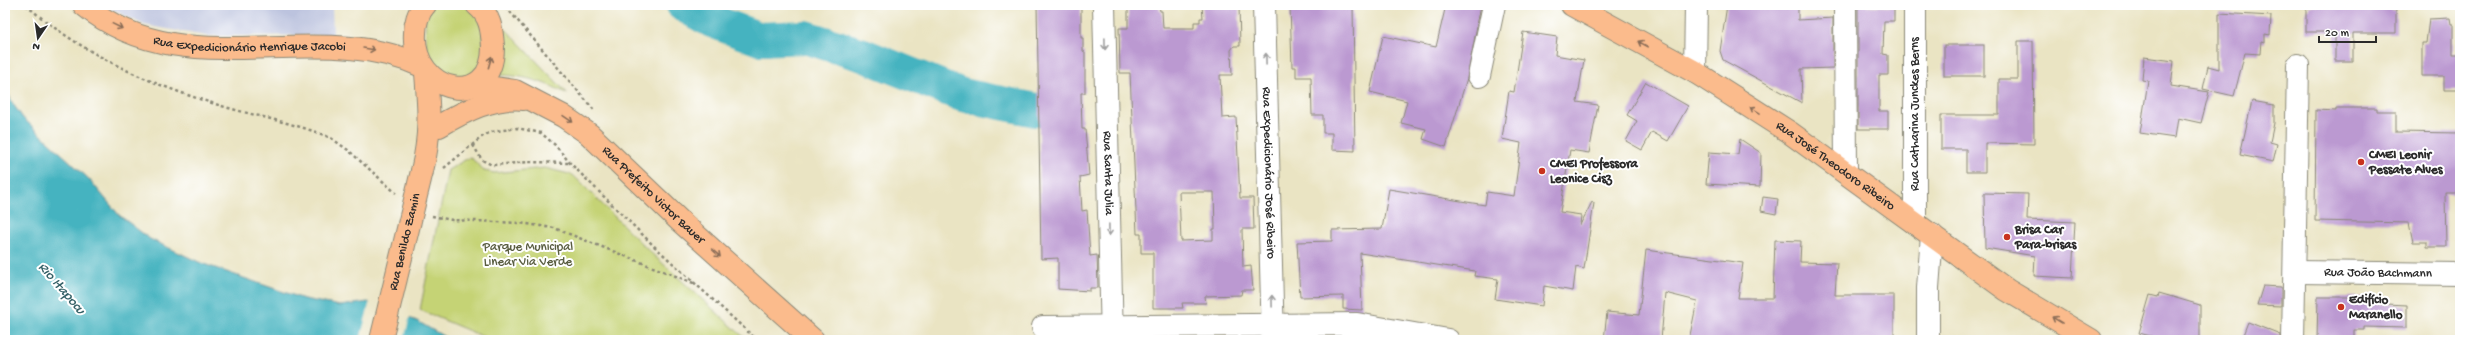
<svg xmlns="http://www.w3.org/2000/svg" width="2465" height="345" font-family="'Gochi Hand',sans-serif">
	<rect width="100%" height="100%" fill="#fff"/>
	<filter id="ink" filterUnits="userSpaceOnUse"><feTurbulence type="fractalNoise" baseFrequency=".025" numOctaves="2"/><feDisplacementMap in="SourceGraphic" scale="8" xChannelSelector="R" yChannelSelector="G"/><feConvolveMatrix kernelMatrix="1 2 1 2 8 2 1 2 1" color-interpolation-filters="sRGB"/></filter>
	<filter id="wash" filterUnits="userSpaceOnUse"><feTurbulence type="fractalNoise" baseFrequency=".012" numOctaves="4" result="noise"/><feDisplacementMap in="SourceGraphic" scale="16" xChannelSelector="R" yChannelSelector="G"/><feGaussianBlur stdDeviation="0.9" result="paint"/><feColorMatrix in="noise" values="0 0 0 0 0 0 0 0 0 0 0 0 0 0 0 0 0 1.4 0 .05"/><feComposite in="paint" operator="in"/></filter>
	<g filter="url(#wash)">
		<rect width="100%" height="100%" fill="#eae4c3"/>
		<!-- industrial -->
		<polygon fill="#bcc3de" points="103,5 332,5 333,35 207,36 144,25"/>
		<!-- green -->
		<g fill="#c5d375" stroke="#787f50">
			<polygon points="432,5 468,5 484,20 482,69 457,80 427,66 425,16"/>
			<path d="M494 17 568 94C544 82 524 75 497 75Z"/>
			<polygon points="470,157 485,171 494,173 545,168 573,175 649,251 747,340 491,340 420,310 448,170"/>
		</g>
		<!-- water -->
		<polygon fill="#45b3c0" stroke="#386f76" points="5,87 13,104 23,118 89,179 119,215 150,239 201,263 304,299 340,306 368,302 417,321 450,340 11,340 5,332"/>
		<!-- pier -->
		<polygon fill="#eae4c3" points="370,301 410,316 404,340 360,340"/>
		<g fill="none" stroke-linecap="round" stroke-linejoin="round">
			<!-- river -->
			<polyline stroke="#45b3c0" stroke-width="34" points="683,5 712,21 760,39 805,37 863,55 962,95 1036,110"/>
		</g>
		<g id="blocks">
			<!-- building -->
			<g fill="#bb99d1" fill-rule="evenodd">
				<polygon points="1037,5 1081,5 1081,38 1083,38 1083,51 1085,52 1085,93 1081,93 1082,129 1085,129 1089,175 1080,177 1082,211 1087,210 1090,256 1097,255 1098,288 1090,288 1090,291 1058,289 1058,258 1041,259"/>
				<path d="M1128 5H1159L1160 11H1162L1163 28H1194V22H1200V18H1203L1202 5H1239L1240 46H1234L1231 50 1232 75H1220L1222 118 1236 117 1240 198H1253L1254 229H1242L1243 267 1251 266 1253 290H1242L1241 295 1205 296 1206 303H1182L1183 308H1153V253H1141V234H1137L1130 73H1120L1119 28H1128ZM1179 192H1214L1215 229H1213V240L1181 241Z"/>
				<polygon points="1290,5 1353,5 1355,151 1332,150 1332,133 1323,133 1323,115 1312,115 1311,77 1296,77 1296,67 1292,67"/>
				<polygon points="1446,5 1481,5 1467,78 1446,147 1423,139 1426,129 1401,123 1407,101 1370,92 1383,36 1436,47"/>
				<polygon points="1727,5 1798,5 1798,20 1833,18 1833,68 1801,69 1802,103 1723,60 1720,51"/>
				<polygon points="1858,5 1894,7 1894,21 1884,21 1883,54 1888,55 1888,75 1879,75 1879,111 1888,111 1888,129 1858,129"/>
				<polygon points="2309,5 2392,5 2392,10 2396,10 2396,33 2353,33 2353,61 2335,61 2335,32 2306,32 2306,9 2309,9"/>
				<polygon points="2219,13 2271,16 2270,35 2265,34 2265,42 2261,41 2260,54 2245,53 2234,96 2203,89 2208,66 2219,69"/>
				<polygon points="2450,18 2451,24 2453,24 2453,54 2460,54 2460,90 2444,90 2444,76 2422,76 2422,43 2426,43 2429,19"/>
				<polygon points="1523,32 1557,37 1555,55 1584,60 1577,102 1598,105 1589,153 1570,150 1560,212 1581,215 1580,225 1592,202 1594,203 1584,269 1576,267 1573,291 1544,286 1542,306 1495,299 1498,279 1474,276 1475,271 1360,253 1362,310 1343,309 1343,296 1300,297 1297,242 1332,241 1332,230 1382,229 1389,189 1485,205 1487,192 1514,196 1521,143 1502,139 1509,91 1514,92"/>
				<polygon points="2018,41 2033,41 2034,144 1985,143 1985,172 1966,172 1966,149 1941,149 1941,115 1999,115 1999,79 2018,79"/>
				<rect x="1944" y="45" width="40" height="31"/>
				<polygon points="2144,57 2174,61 2171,86 2209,92 2201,123 2178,118 2175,138 2140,133 2148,81 2142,80"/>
				<polygon points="1646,82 1688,106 1668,141 1652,132 1642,150 1626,141 1637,121 1627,115"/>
				<polygon points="2252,101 2274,105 2274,123 2270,142 2277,144 2273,162 2240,155"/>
				<polygon points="2336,108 2377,108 2377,111 2396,111 2396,132 2460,133 2460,193 2445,193 2446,247 2427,247 2427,242 2413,242 2409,223 2315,221 2316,110 2336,111"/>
				<polygon points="1740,139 1761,153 1760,187 1706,184 1709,152 1738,154"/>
				<polygon points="1984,193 2028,194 2027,220 2075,222 2072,278 2034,276 2035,256 1985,248"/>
				<polygon points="1763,197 1778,199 1776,214 1761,211"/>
				<polygon points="1775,240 1801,241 1800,262 1837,263 1835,295 1894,295 1894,340 1689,340 1697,301 1665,293 1661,340 1604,340 1607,312 1639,315 1646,250 1743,263 1738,298 1773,298"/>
				<polygon points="2263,286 2281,287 2281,306 2257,305"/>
				<polygon points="2159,293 2200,305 2200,340 2166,340 2139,333 2150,295 2158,297"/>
				<polygon points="2318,297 2365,297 2365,303 2407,305 2407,328 2364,327 2364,330 2354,330 2354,340 2317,340"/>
				<polygon points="2248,322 2281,335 2281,340 2241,340"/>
			</g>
		</g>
	</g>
	<g filter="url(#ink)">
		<use href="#blocks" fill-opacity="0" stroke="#8a8877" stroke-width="1"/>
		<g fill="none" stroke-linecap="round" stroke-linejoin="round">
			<defs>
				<g id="minor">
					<path id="s1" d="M1104 5 1112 340"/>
					<path id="s2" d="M1264 5 1273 340"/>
					<polyline points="1845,5 1846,172"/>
					<polyline points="1695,72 1696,5"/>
					<polyline points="1479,76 1494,5"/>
					<polyline points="1915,223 1915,5"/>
					<path id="s3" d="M2296 272 2460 274"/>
					<polyline points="1043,327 1357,324 1448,340"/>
					<polyline points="1928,340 1928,288 1932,235"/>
					<polyline points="2293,340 2298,65"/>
				</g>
				<g id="major">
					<path id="s4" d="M84 5C184 88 314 16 422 66"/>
					<path d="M425 5C418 12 415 24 415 33 411 94 494 112 493 46 492 30 490 15 477 5"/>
					<path id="s5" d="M1572 5 1695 72 1789 132 2007 290 2091 340"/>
					<path id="s6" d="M474 85 515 91 563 116 589 134 680 221 813 340"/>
					<path d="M439 126C465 111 493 96 524 99"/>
					<path d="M422 171C431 134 429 110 426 73"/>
				</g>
			</defs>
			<!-- minor casing -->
			<use href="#minor" stroke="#8a8877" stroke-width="24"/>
			<!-- major casing -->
			<use href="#major" stroke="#8a8877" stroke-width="24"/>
			<!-- path -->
			<g stroke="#8a8877" stroke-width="2.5" stroke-dasharray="3 3" stroke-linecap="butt">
				<path d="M26 5C80 52 144 82 212 103 252 116 294 122 331 138L348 150 396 193"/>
				<polyline points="506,7 595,111"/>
				<polyline points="473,145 482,160 492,165 529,162 570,163"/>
				<polyline points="444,168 483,136 491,132 517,128 541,133 555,145 570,163 654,246 757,340"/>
				<polyline points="432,216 452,220 520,223 554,228 696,284"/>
			</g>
			<!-- minor -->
			<use href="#minor" stroke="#fff" stroke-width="22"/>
			<!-- major -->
			<use href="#major" stroke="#fbbb8c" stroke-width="22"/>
			<defs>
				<g id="major-bridge">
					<path id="s7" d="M381 340 422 171"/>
				</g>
			</defs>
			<!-- major-bridge casing -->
			<use href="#major-bridge" stroke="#8a8877" stroke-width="24" stroke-linecap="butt"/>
			<!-- major-bridge -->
			<use href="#major-bridge" stroke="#fbbb8c" stroke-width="22"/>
		</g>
		<!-- one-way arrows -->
		<defs><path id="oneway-shaft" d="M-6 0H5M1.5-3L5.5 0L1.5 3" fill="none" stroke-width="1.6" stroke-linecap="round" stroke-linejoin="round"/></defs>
		<g stroke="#896c57">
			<use href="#oneway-shaft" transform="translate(117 26) rotate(26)"/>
			<use href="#oneway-shaft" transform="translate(1643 44) rotate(-151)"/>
			<use href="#oneway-shaft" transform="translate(369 49) rotate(9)"/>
			<use href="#oneway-shaft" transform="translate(490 62) rotate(-74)"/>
			<use href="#oneway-shaft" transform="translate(1755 110) rotate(-148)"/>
			<use href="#oneway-shaft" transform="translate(568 119) rotate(34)"/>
			<use href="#oneway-shaft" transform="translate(716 253) rotate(42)"/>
			<use href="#oneway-shaft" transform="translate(2057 320) rotate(-149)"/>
		</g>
		<g stroke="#a0a0a0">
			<use href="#oneway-shaft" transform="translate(1105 44) rotate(89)"/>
			<use href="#oneway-shaft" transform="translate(1266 59) rotate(-91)"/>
			<use href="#oneway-shaft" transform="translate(1109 230) rotate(89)"/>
			<use href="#oneway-shaft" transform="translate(1272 301) rotate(-91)"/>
		</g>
	</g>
	<!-- markers -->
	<g fill="#c8321e" stroke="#fff" stroke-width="1.5">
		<circle cx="2361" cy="162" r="4"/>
		<circle cx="1542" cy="171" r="4"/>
		<circle cx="2007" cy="237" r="4"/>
		<circle cx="2341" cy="307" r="4"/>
	</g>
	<g text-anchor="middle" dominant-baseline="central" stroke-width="4" stroke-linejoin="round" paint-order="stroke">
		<!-- street labels -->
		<g font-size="13" fill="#2b2b2b" stroke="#fff">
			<text stroke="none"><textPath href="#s4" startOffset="175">Rua Expedicionário Henrique Jacobi</textPath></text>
			<text transform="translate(1915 114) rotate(-90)">Rua Catharina Junckes Berns</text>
			<text stroke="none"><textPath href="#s5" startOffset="309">Rua José Theodoro Ribeiro</textPath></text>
			<text stroke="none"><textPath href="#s1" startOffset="168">Rua Santa Julia</textPath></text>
			<text stroke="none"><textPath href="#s2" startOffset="168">Rua Expedicionário José Ribeiro</textPath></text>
			<text stroke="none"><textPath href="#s6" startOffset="216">Rua Prefeito Victor Bauer</textPath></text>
			<text stroke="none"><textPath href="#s7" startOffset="101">Rua Benildo Zamin</textPath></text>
			<text stroke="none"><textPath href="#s3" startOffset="82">Rua João Bachmann</textPath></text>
		</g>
		<!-- poi labels -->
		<g font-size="13" font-weight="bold" fill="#2b2b2b" stroke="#fff" text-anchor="start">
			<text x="2369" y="155">CMEI Leonir<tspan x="2369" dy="15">Pessate Alves</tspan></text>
			<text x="1550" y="164">CMEI Professora<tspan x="1550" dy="15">Leonice Cisz</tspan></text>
			<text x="2015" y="230">Brisa Car<tspan x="2015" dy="15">Para-brisas</tspan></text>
			<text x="2349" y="300">Edifício<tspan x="2349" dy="15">Maranello</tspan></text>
		</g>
		<!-- park labels -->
		<g font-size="13" fill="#595d41" stroke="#fff">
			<text x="528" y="247">Parque Municipal<tspan x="528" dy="15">Linear Via Verde</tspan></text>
		</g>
		<!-- water labels -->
		<g font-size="14" font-style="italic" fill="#356167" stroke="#fff">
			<text transform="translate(61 289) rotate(49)">Rio Itapocu</text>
		</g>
	</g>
	<!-- margin -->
	<rect width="2465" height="345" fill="none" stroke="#fff" stroke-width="20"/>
	<!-- north arrow -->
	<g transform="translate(38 38) rotate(193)" stroke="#ffffff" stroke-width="3" paint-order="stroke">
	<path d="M0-3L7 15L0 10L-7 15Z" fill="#2b2b2b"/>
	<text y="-6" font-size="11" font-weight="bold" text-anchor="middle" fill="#2b2b2b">N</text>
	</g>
	<!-- scale -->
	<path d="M2319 36v6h57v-6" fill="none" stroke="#2b2b2b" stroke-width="2"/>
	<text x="2325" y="36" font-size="12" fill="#2b2b2b" stroke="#ffffff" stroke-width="3" paint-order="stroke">20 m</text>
</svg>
